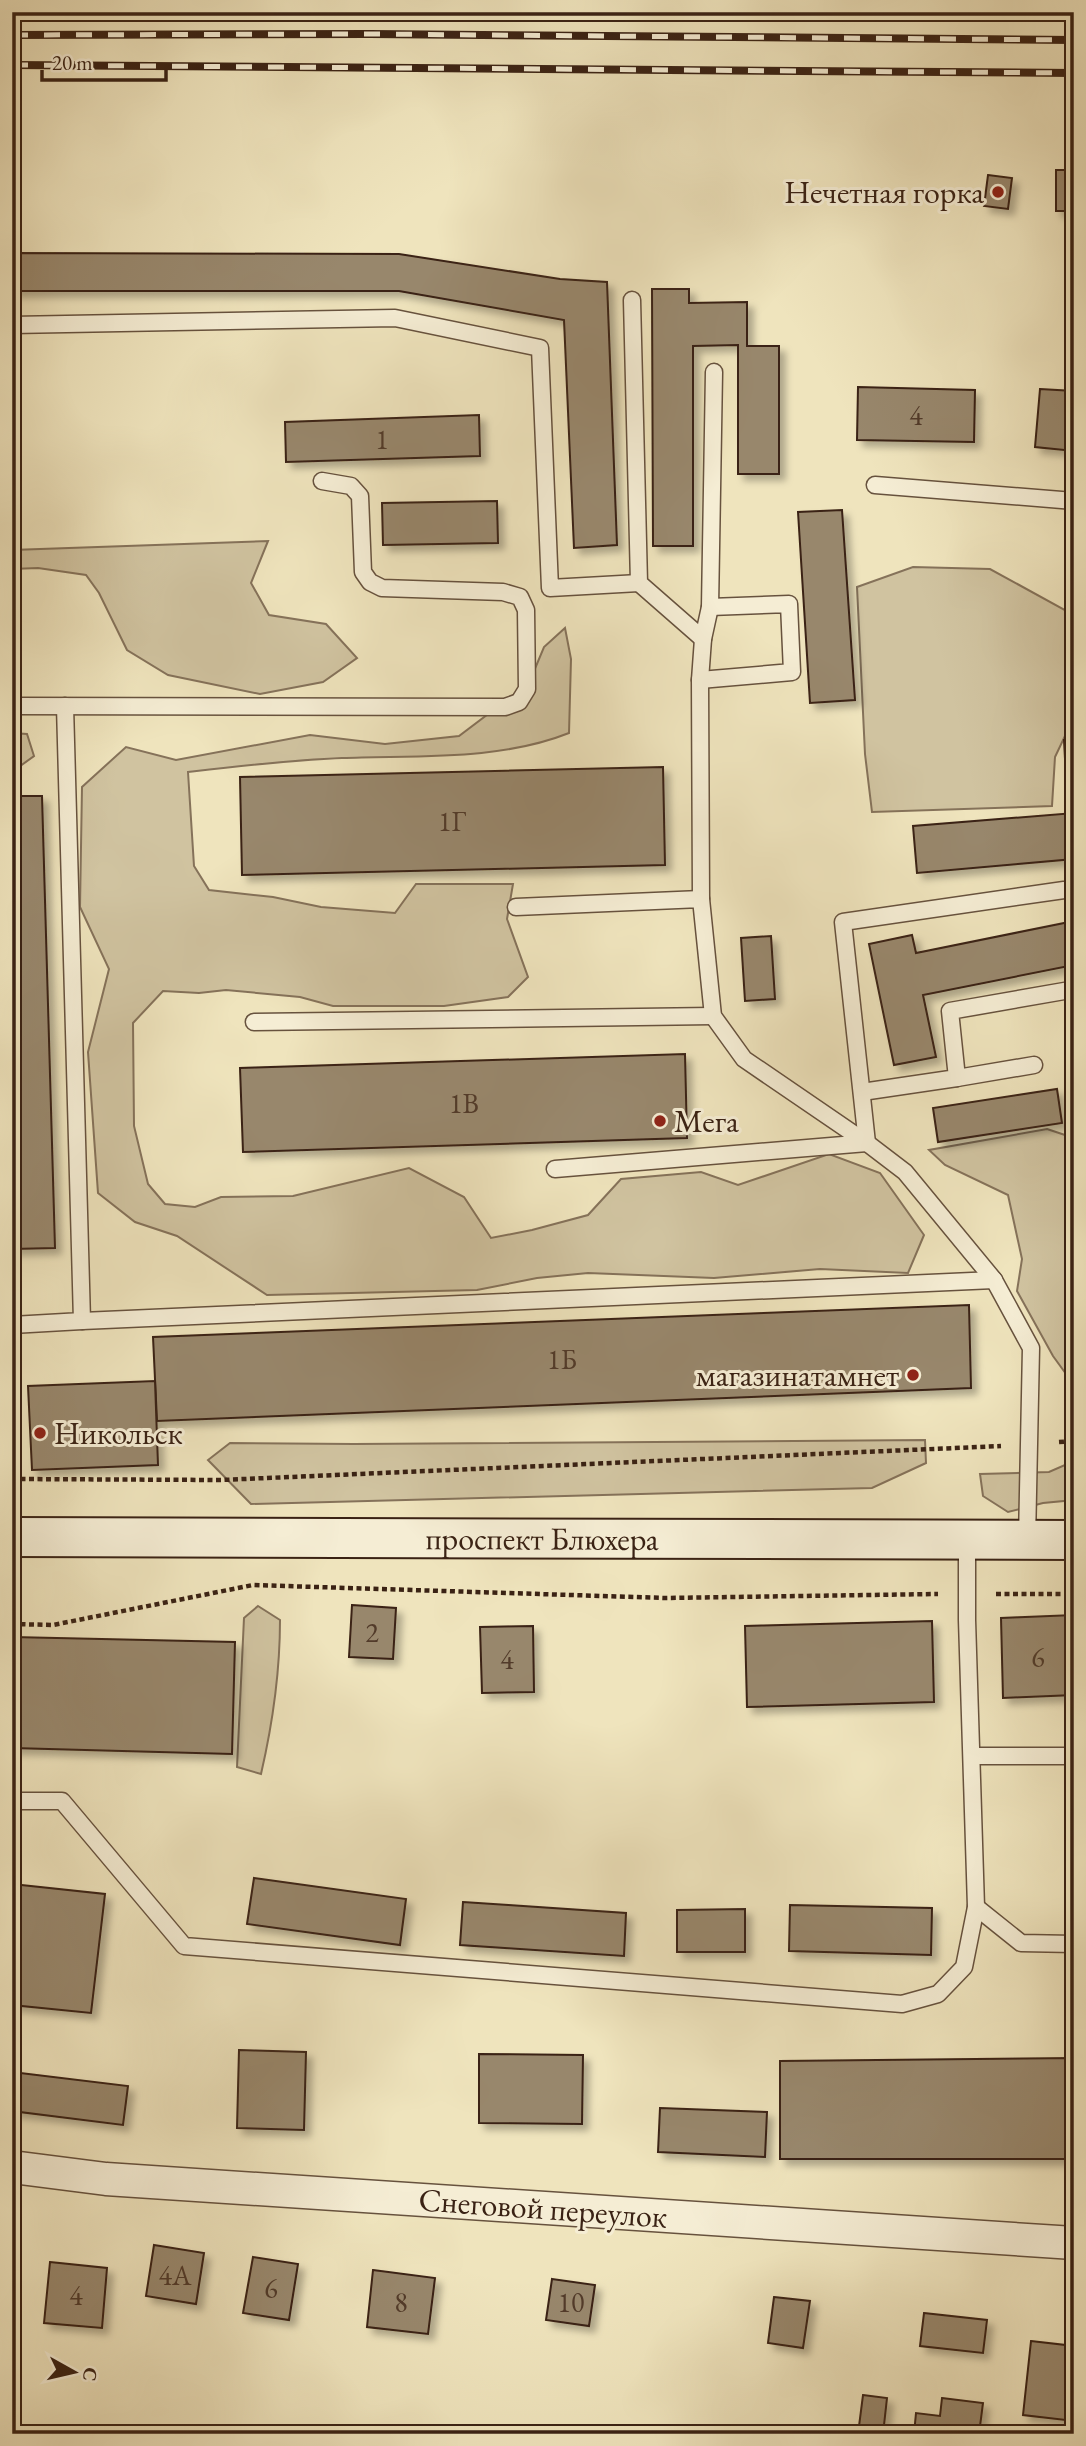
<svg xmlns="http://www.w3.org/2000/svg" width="1086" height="2446" font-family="'EB Garamond',serif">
	<defs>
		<filter id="shadow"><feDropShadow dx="6" dy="6" stdDeviation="3.5" flood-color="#0004"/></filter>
	</defs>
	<rect width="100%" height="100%" fill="#efe4bd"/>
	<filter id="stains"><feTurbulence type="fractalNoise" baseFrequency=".00286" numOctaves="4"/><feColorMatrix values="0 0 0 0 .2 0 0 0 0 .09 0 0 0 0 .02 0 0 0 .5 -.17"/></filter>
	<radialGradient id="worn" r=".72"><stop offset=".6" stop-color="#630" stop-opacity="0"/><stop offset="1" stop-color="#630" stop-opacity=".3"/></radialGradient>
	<!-- green -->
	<g fill="#d0c3a0" stroke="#85725a" stroke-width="2">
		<polygon points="268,541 251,583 269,615 326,624 357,658 323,682 260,694 168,675 127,650 99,593 86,575 38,568 12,569 12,550"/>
		<polygon points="913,567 990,569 1074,615 1074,717 1055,757 1052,806 872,812 865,754 857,587"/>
		<path d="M565 628 571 659 569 733C499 761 416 755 342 758 291 760 240 766 188 772L194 866 209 890 273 897 321 907 395 913 416 884H513L507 919 528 977 508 997 444 1006H333L300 997 226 990 199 993 163 991 133 1023 134 1126 148 1184 165 1204 195 1207 221 1197 293 1196 409 1168 464 1197 491 1238 532 1230 588 1215 621 1179 701 1172 738 1185 829 1154 880 1173 924 1235 908 1273 820 1269 714 1278 588 1273 537 1278 477 1290 267 1295 177 1236 135 1222 98 1193 88 1052 109 969 80 907 82 787 126 747 176 760 310 735 385 744 459 736 529 683 544 647Z"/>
		<polygon points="12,733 27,734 34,756 12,772"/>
		<polygon points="1047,1129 1074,1138 1074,1385 1053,1356 1017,1291 1022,1259 1008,1195 945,1165 929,1150"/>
		<polygon points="925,1440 926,1463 872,1488 251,1504 208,1460 230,1443 354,1444"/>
		<polygon points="1074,1461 1074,1500 1043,1503 1008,1512 983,1496 980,1474 1049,1472"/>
		<path d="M258 1606 280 1620C280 1673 273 1722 261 1774L237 1767 244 1618Z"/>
	</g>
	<!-- building -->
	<g fill="#98876c" stroke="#3a2214" stroke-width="2" filter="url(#shadow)">
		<rect x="1056" y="170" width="18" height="41"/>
		<polygon points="988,175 1012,178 1008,209 984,206"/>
		<polygon points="12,253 399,254 560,279 607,282 617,545 574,548 564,320 399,291 12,291"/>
		<polygon points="652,289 689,289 689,303 747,302 747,346 779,346 779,474 738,474 738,345 693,346 693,546 653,546"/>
		<polygon points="858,387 975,390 974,442 857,440"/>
		<polygon points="1040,389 1074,391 1074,451 1035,447"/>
		<polygon points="479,415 480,456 286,462 285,422"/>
		<polygon points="497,501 498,543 383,545 382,503"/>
		<polygon points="842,510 855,700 810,703 798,512"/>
		<polygon points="1064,740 1074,740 1074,777 1066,777"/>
		<polygon points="663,767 665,865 242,875 240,777"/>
		<polygon points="12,796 42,796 55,1248 12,1249"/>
		<polygon points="1074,813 1074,859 917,873 913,826"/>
		<polygon points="1074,921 1074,965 923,995 936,1057 894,1065 869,944 912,935 916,953"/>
		<polygon points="771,936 775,999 745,1001 741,938"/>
		<polygon points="685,1054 687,1138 243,1152 240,1068"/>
		<polygon points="1057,1089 1062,1123 938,1142 933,1108"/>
		<polygon points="969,1305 971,1388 157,1421 153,1337"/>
		<polygon points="155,1381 158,1465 32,1470 28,1386"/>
		<polygon points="352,1605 396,1608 393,1659 349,1657"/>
		<polygon points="1074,1615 1074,1695 1003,1698 1001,1618"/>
		<polygon points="932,1621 934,1702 747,1707 745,1626"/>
		<polygon points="533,1626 534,1692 482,1693 480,1627"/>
		<polygon points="12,1637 235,1642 232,1754 12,1748"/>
		<polygon points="254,1878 406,1899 400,1945 247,1924"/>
		<polygon points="12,1884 105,1894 91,2013 12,2005"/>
		<polygon points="463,1902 626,1913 624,1956 460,1945"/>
		<polygon points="790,1905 932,1908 931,1955 789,1951"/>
		<polygon points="745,1909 745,1952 677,1952 677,1910"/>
		<polygon points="239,2050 306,2052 304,2130 237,2128"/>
		<polygon points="479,2054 583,2055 582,2124 479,2123"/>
		<polygon points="1074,2058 1074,2159 780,2159 780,2061"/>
		<polygon points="12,2072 128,2086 123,2125 12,2111"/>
		<polygon points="660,2108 767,2112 765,2157 658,2152"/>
		<polygon points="154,2245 204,2253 196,2304 146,2296"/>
		<polygon points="253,2257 298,2264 289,2320 243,2313"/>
		<polygon points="50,2262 107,2268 102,2328 44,2323"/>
		<polygon points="373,2270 435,2278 428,2334 367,2327"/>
		<polygon points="552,2279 595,2285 589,2326 546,2320"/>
		<polygon points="774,2297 810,2301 803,2348 768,2343"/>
		<polygon points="924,2313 987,2320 983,2353 920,2346"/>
		<polygon points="1031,2341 1074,2346 1074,2421 1023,2415"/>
		<polygon points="863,2395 887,2398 883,2434 858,2434"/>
		<polygon points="942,2398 983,2403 979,2434 914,2434 916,2413 940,2416"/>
	</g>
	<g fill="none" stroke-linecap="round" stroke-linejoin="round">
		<defs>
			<g id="lane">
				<polyline points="632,300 639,583 703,639 710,607"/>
				<polyline points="12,325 395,318 540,348 550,588 639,583"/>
				<polyline points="875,485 1074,501"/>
				<polyline points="700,680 792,672 789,604 710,607 714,372"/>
				<polyline points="12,706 505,707 519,702 527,689 526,610 520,597 503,592 382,588 370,582 363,572 360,496 351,486 322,481"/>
				<polyline points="701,899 700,680 703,639"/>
				<polyline points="516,907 701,899 713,1016 744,1059 867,1143 905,1172 994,1280 1031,1348 1027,1540"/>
				<polyline points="254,1022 713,1016"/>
				<polyline points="957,1078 1034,1065"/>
				<polyline points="862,1092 957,1078 950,1011 1070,990"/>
				<polyline points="555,1169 867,1143 843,922 1064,890"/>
				<polyline points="82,1321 994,1280"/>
				<polyline points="12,1325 82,1321 65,706"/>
				<polyline points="972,1756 1074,1756"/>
				<polyline points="12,1801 62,1801 184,1946 902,2004 938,1994 964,1967 976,1907 967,1620 967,1541"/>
				<polyline points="976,1907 1021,1943 1074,1944"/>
			</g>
			<polyline id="street" points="12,2167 106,2179 1074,2243"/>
			<g id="secondary">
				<path id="s1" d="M12 1537 1074 1540"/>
			</g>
		</defs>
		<!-- lane casing -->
		<use href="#lane" stroke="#67523e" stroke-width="19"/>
		<!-- street casing -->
		<use href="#street" stroke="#67523e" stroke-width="35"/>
		<!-- secondary casing -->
		<use href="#secondary" stroke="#3a2214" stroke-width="42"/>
		<!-- path -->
		<g stroke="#3a2214" stroke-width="4.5" stroke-dasharray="5 3.5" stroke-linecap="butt">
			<polyline points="1059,1442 1074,1441"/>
			<polyline points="12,1479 221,1480 1001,1446"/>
			<polyline points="996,1594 1074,1594"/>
			<polyline points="12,1624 53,1625 253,1585 666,1598 938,1594"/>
		</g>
		<!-- lane -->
		<use href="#lane" stroke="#f5edd4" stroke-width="16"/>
		<!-- street -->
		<use href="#street" stroke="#f5edd4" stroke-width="32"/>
		<!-- secondary -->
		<use href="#secondary" stroke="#f5edd4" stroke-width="38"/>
		<defs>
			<g id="rail">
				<polyline points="12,35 370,34 1074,40"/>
				<polyline points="12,65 1074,73"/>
			</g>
		</defs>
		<!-- rail casing -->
		<use href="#rail" stroke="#3a2214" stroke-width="8"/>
		<!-- rail -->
		<use href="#rail" stroke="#f5edd4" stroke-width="5" stroke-dasharray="16" stroke-linecap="butt"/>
	</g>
	<!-- markers -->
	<g fill="#8f2418" stroke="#f5edd4" stroke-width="2.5">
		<circle cx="998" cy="192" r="7"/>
		<circle cx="660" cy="1121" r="7"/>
		<circle cx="913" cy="1375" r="7"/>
		<circle cx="40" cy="1433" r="7"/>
	</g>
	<g text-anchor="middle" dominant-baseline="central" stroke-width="6" stroke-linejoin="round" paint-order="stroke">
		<!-- number labels -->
		<g font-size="28" fill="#523b2a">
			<text x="916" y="415">4</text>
			<text x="382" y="439">1</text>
			<text x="452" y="821">1Г</text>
			<text x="464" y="1103">1В</text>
			<text x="562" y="1359">1Б</text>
			<text x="372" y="1632">2</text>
			<text x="1038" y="1657">6</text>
			<text x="507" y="1659">4</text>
			<text x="175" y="2275">4А</text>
			<text x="271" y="2288">6</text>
			<text x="76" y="2295">4</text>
			<text x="401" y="2302">8</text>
			<text x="571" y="2302">10</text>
		</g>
		<!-- poi labels -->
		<g font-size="32" fill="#3a2214" stroke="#f5edd4" text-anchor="end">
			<text x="984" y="192">Нечетная горка</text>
			<text x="674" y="1121" text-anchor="start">Мега</text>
			<text x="899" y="1375">магазинатамнет</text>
			<text x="54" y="1433" text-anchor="start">Никольск</text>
		</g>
		<!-- street labels -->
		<g font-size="32" fill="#3a2214" stroke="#f5edd4">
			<text stroke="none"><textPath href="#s1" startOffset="530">проспект Блюхера</textPath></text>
			<text transform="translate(543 2208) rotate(4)">Снеговой переулок</text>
		</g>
	</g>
	<!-- margin -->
	<rect width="1086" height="2446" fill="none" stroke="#efe4bd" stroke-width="42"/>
	<rect x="14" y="14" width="1058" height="2418" fill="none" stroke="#3a2214" stroke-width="3.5"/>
	<rect x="21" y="21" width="1044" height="2404" fill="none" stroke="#3a2214" stroke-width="2"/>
	<!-- north arrow -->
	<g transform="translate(74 2372) rotate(98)" stroke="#f5edd4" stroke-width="5" paint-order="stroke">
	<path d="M0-5L12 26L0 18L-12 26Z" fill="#3a2214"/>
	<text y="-10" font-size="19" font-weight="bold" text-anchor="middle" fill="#3a2214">С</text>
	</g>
	<!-- scale -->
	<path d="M42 70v10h124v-10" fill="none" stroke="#3a2214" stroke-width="3.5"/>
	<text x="52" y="70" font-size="21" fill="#3a2214" stroke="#f5edd4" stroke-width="5" paint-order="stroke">20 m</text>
	<rect width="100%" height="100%" filter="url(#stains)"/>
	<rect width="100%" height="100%" fill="url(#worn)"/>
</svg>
